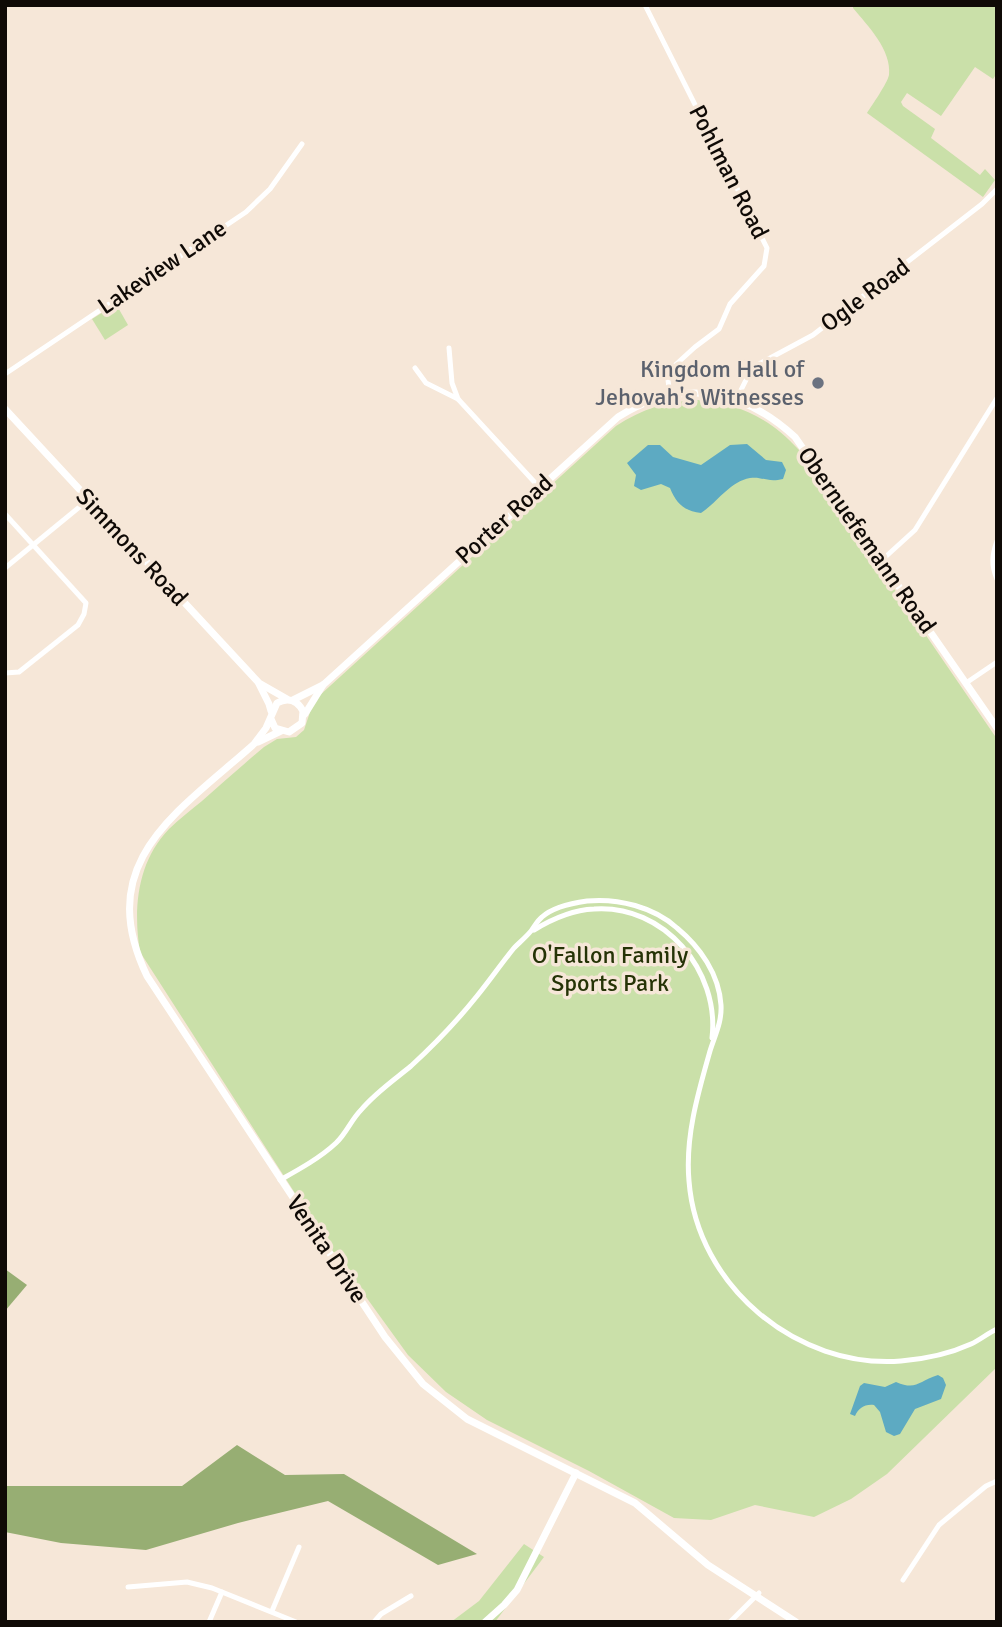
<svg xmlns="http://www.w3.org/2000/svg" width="1002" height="1627" font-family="Signika,sans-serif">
	<rect width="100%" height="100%" fill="#f6e7d8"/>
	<!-- green -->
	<g fill="#cae0a9">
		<path d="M853 5H997V73L993 79 975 67 941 116 907 93 901 102 903 106 935 129 931 138 980 175 985 169 995 180 983 197 867 113C872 105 887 84 889 75 892 50 867 25 853 8Z"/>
		<polygon points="116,304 128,325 105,340 92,319"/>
		<path d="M698 400C739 403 771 419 799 450L997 739V1367L887 1474 851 1499 814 1517 755 1505 711 1520 674 1518 589 1471 487 1420 446 1392 408 1355 327 1243 140 952C133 909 137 862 169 829 179 819 191 810 202 801 222 783 243 765 264 747L277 739 296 737 304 730 311 709 319 696 616 426C642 409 667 401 698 400Z"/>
		<polygon points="524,1544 544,1557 495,1622 451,1622 479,1601"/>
	</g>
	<!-- forest -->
	<g fill="#97ae73">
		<polygon points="5,1269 27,1285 5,1311"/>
		<polygon points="237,1445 285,1475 344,1474 477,1554 438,1565 328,1501 238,1523 146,1550 61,1543 5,1532 5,1486 182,1486"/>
	</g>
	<!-- water -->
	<g fill="#5daac2">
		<path d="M747 444 766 460 782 462 786 470 783 479C767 483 762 476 750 478 729 482 718 502 701 513 684 511 676 503 670 488L661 484 641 490 634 486 636 475 627 463 648 445H660L673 457 701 465 730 445Z"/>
		<path d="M938 1375 943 1378 946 1385 941 1399 915 1409 900 1434 894 1436 886 1432 880 1412 874 1405C864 1404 859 1408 855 1416L850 1414 860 1386 864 1383 885 1387 896 1382C917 1391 918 1381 938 1375Z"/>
	</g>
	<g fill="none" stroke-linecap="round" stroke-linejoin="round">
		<!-- street -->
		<g stroke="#fff" stroke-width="5">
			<polyline points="645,5 767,248 764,266 730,304 719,329 695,347 672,368 668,380 670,395"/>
			<polyline points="449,348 452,383 458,399"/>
			<polyline points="415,368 426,383 458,399 539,487"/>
			<polyline points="5,374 246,212 270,189 302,144"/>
			<polyline points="736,400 747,378 759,364 813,335 982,204 997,189"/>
			<polyline points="5,514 86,603 84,614 78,625 19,672 5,673"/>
			<path d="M997 541C992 555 991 565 997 579"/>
			<polyline points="882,560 915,530 997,398"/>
			<polyline points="5,568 88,500"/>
			<polyline points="966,683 997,662"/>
			<path d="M534 930C552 919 572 910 594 909 664 904 720 971 712 1038"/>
			<path d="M280 1180C298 1170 320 1158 336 1143 346 1134 351 1120 361 1110 375 1093 394 1080 411 1066 435 1044 457 1021 477 996 490 980 501 964 514 948 520 942 526 937 531 931 535 926 537 921 542 917 553 907 573 903 587 901 618 898 654 907 677 928 700 947 719 974 721 1005 722 1022 715 1035 710 1051 698 1093 685 1137 689 1181 697 1286 797 1369 901 1361 925 1359 949 1354 971 1344 980 1340 988 1333 997 1329"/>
			<polyline points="903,1580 939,1525 986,1486 997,1481"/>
			<polyline points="128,1587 187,1582 212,1588 296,1622"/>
			<polyline points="272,1611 299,1547"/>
			<polyline points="209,1622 222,1592"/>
			<polyline points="374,1622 381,1614 411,1596"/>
			<polyline points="730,1622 759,1593"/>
		</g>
		<!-- secondary -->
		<g stroke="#fff" stroke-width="7">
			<polyline points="5,409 259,683 287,699"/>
			<polyline points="259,684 269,704 271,711"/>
			<path d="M293 700 323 685 618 417C680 378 742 388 795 437L997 728"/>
			<polyline points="305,714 323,685"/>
			<path d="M271 719 275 728 289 732 302 723 303 711C297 700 288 697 277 703L266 728 254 744C178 812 92 861 147 976L385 1337 423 1384 467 1419 635 1503 708 1565 796 1622"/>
			<polyline points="258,742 281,731"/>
			<polyline points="485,1622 504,1605 517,1590 576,1473"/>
		</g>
	</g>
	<!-- markers -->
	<circle fill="#6b7280" stroke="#f6e7d8" stroke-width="2.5" cx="818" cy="383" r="7"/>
	<g text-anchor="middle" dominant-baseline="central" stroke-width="7" stroke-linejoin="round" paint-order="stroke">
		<!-- street labels -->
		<g font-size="24" fill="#0f0a06" stroke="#f6e7d8">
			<text transform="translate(729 172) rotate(63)">Pohlman Road</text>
			<text transform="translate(162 267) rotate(-34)">Lakeview Lane</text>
			<text transform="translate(865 295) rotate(-37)">Ogle Road</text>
			<text transform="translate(504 519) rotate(-42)">Porter Road</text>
			<text transform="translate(867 540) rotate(55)">Obernuefemann Road</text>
			<text transform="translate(132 547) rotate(47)">Simmons Road</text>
			<text transform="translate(327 1249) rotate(56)">Venita Drive</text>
		</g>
		<!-- worship labels -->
		<g font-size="24" fill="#5b616d" stroke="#f6e7d8" text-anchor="end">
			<text x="804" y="369">Kingdom Hall of<tspan x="804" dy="28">Jehovah's Witnesses</tspan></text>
		</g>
		<!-- park labels -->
		<g font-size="24" fill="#253306" stroke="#f6e7d8">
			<text x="610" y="955">O'Fallon Family<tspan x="610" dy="28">Sports Park</tspan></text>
		</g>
	</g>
	<!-- border -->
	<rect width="1002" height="1627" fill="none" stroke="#0f0a06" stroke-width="14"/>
</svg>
